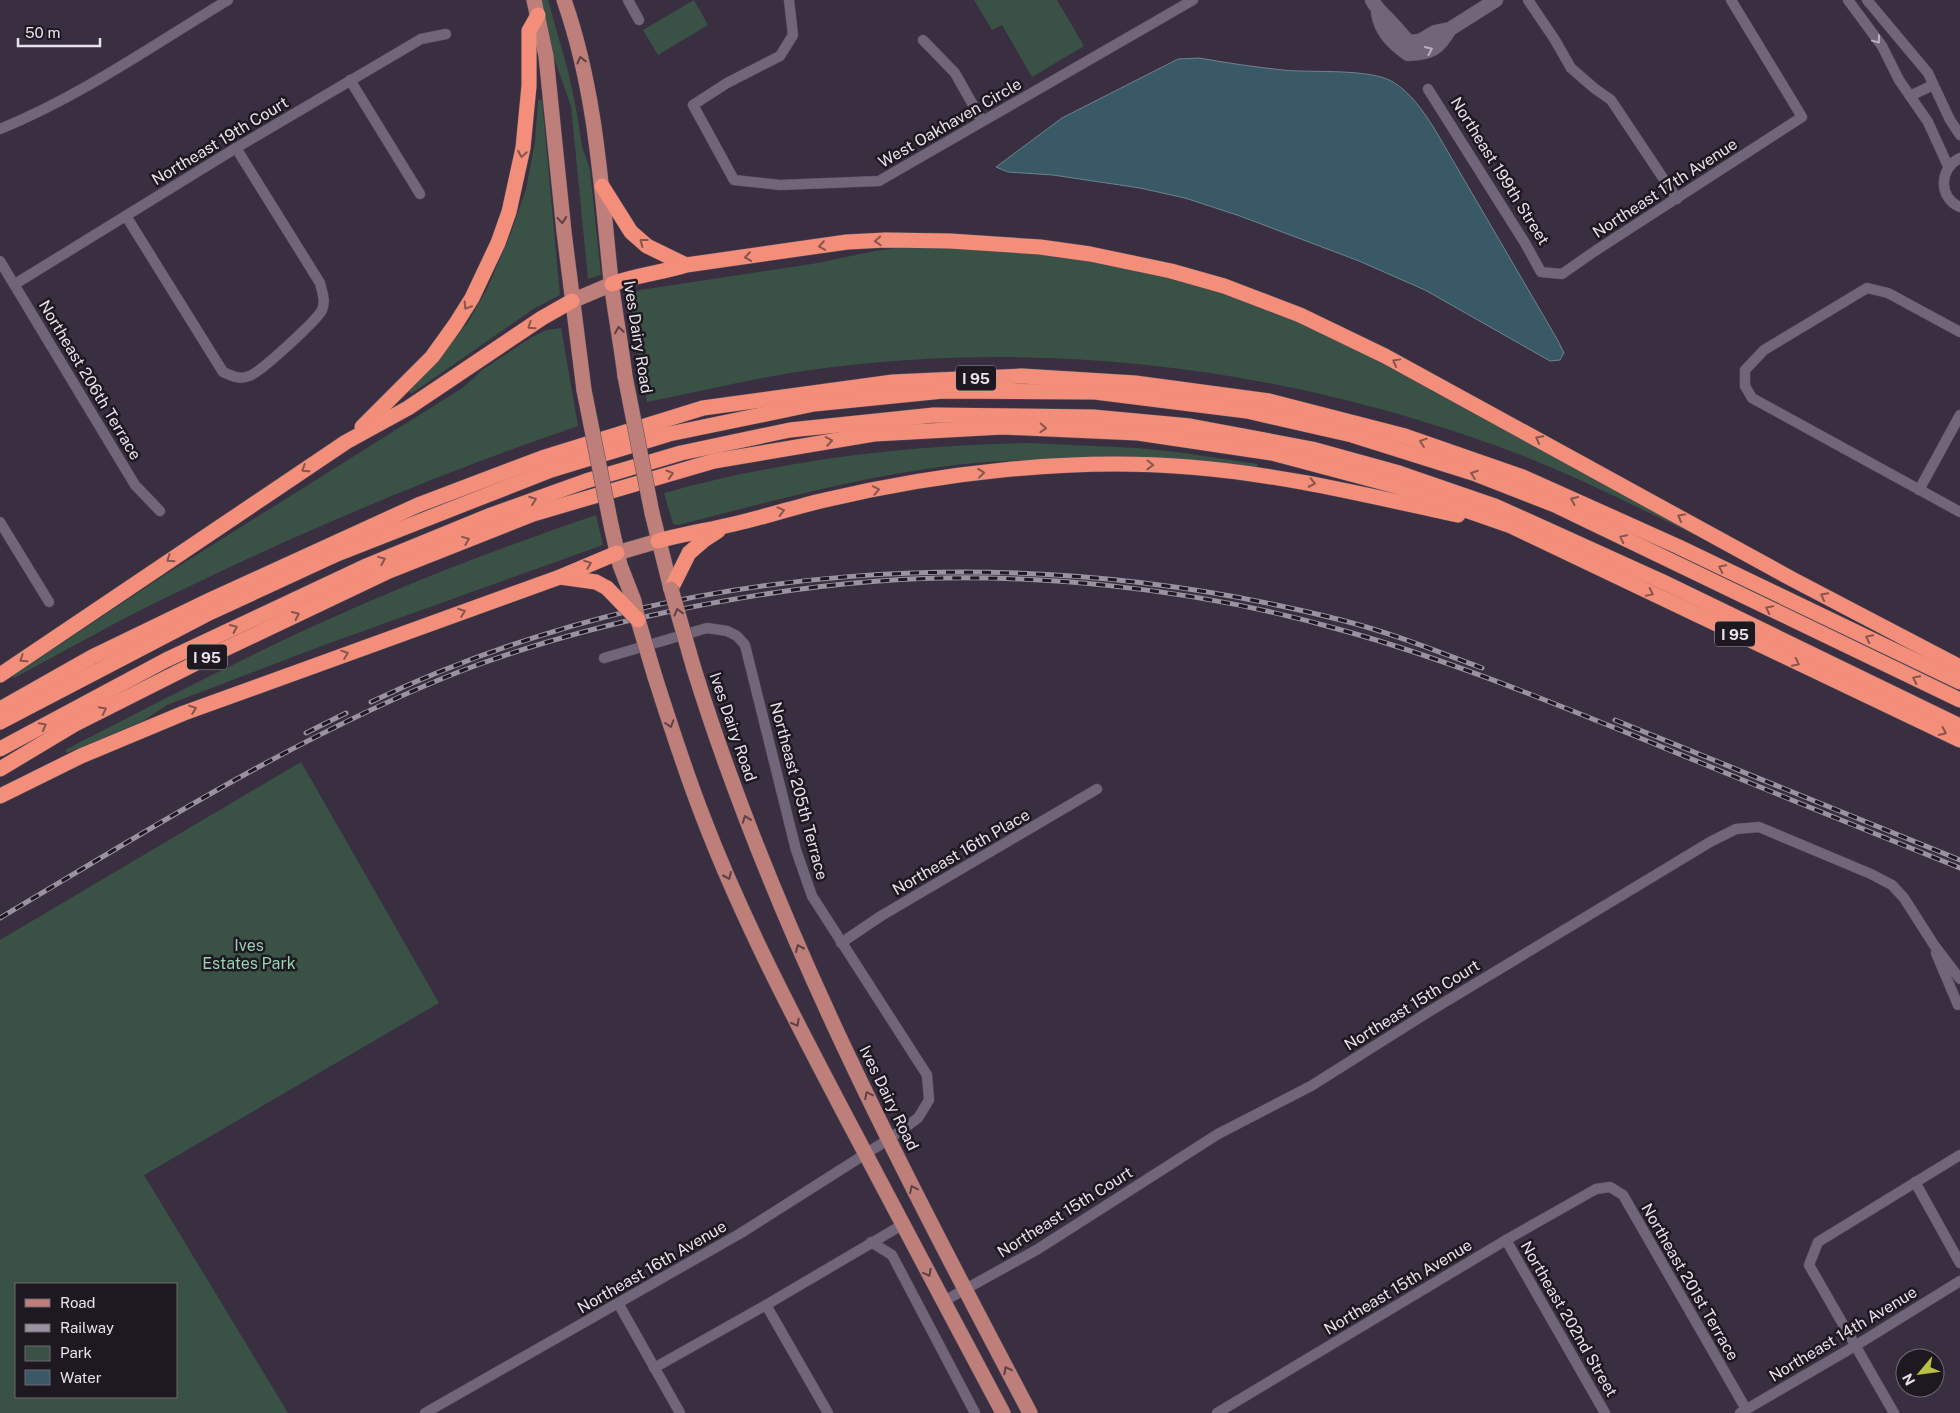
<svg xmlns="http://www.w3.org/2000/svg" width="1960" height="1413" font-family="'Public Sans',sans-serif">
	<rect width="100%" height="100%" fill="#392f40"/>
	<!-- green -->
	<g fill="#395245" fill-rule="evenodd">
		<polygon points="542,0 548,0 569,75 577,114 582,146 590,170 601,275 588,279 571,106 554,58"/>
		<polygon points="694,0 708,25 658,55 643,30"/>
		<polygon points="974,0 1057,0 1084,46 1032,77 1002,25 992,30"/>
		<polygon points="538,100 542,100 560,295 535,308 411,394 409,391 437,362 468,322 488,287 511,233 526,189 535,142"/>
		<path d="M912 246 1059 253 1206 285 1324 329 1714 544C1642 510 1572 473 1497 446 1275 366 1043 338 810 370 755 378 701 391 647 402L632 313 635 302 634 293 640 290 812 264 875 251Z"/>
		<path d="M561 328 578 426C443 472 312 527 184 589 126 616 70 648 14 678L13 676 163 576 464 387 482 370 532 337 546 330Z"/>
		<path d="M1028 443 1137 448 1177 452 1258 464 1256 470C1172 465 1087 456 1003 461 893 467 785 498 678 525L673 524 664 493C783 460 905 445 1028 443Z"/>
		<path d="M596 515 603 545 327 644 167 705 143 721 67 753 65 750C168 697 271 643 377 598 449 567 523 540 596 515Z"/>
		<path d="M301 762 439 1003 144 1175 288 1413H0V940ZM16 1284H176V1397H16Z"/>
	</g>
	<!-- water -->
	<path fill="#3a5966" stroke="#6e828e" d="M1199 58C1227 63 1255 67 1283 70 1311 73 1370 68 1393 82 1411 93 1423 111 1434 128L1557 339 1564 353 1560 360 1550 361 1425 290 1359 261 1240 216 1185 198 1140 188 1053 175 1008 172 996 167 1062 118 1178 59Z"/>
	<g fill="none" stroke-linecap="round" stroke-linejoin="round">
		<defs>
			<g id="street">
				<polyline points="628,0 639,20"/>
				<polyline points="789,0 793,35 780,56 727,83 693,105 734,180 780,185 879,181 1193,0"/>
				<polyline points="1528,0 1555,40 1571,68 1594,88 1611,100 1677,199"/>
				<polyline points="1848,0 1882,46 1899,80 1928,122 1948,166"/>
				<polyline points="1867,0 1928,73 1950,120 1960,135"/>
				<polyline points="923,40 955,73 982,121"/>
				<polyline points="350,80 420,194"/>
				<polyline points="1428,89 1525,243 1541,272 1562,274 1595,251 1802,117 1731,0"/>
				<polyline points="1910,96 1933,85"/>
				<path d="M0 129C81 96 153 45 228 0"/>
				<path d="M1960 158C1939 168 1938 198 1960 207"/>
				<path d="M126 216 223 372C232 376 240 380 249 376 260 373 317 320 322 310 326 301 322 292 320 283L236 148"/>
				<polyline points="0,261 135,485 160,511"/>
				<polyline points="15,284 236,148 421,39 446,34"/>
				<polyline points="1960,332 1888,293 1867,288 1764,350 1745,370 1745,386 1752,398 1960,512"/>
				<polyline points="1919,490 1960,415"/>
				<polyline points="0,522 49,602"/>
				<polyline points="841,943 881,916 1097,789"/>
				<polyline points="1936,953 1958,1005"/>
				<polyline points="1915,1182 1960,1263"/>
				<polyline points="1506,1240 1605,1413"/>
				<polyline points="871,1242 892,1255 975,1413"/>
				<polyline points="944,1301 1038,1249 1218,1134 1311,1086 1430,1011 1667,868 1710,842 1736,829 1759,827 1871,874 1892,885 1904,898 1934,945 1960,979"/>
				<polyline points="618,1303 680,1413"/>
				<polyline points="766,1305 828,1413"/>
				<polyline points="654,1368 766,1305 902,1225"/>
				<polyline points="425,1413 741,1233 889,1139 918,1118 929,1100 927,1075 812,896 796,850 745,645 737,636 727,631 707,628 604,658"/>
				<polyline points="1217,1413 1506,1240 1596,1189 1610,1187 1623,1195 1746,1409"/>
				<polyline points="1740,1413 1855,1346 1960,1281"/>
				<polyline points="1894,1413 1809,1265 1818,1242 1960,1155"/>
			</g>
			<g id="secondary">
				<path d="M1372 0C1376 8 1381 12 1387 18 1395 26 1401 34 1409 42L1420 41 1435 32 1450 29 1496 0"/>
				<path d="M1378 13C1381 32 1393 43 1408 54 1432 53 1438 49 1450 29"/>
			</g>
			<g id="primary">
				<polyline points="534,0 546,56 564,232 584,390"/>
				<path d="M564 0C596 91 601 186 611 281 615 313 621 344 625 376"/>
				<polyline points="572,301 612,284"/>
				<polyline points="652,513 671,589"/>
				<polyline points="611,525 620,565 627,583"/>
				<polyline points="617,553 658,541"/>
				<path d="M694 669C775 930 903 1172 1030 1413"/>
				<path d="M655 677C670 724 685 771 703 817 742 919 793 1016 844 1113 896 1213 950 1313 1003 1413"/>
			</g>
			<g id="highway">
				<polyline points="602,186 631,232 647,246 686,265"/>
				<path d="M612 284C636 275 661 273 686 265L847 242 886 240 950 241 1040 247 1090 254 1171 271 1224 286 1300 315 1385 356 1792 579 1960 667"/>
				<polyline points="362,427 432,357 455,325 472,298 498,243 509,212 523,148 529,86 529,31 538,15"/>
				<path d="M658 541C683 534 709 530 734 524 765 517 794 507 825 500 939 473 1072 457 1189 467 1281 474 1369 496 1458 515"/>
				<polyline points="560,577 596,582 607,588"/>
				<polyline points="671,589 689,553 704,540 718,531"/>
				<polyline points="0,675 346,442 408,408 542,318 572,301"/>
				<polyline points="0,709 92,657 210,600 418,505 542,458 703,408 893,382 1022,376 1135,383 1269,401 1405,436 1523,477 1679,547 1960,682"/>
				<polyline points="0,722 207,614 337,554 551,470 669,434 814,404 943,391 1095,392 1247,411 1352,435 1473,473 1555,505 1960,700"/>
				<polyline points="0,749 166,660 364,567 491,515 586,481 681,453 790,430 934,415 1093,417 1190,426 1312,449 1399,473 1495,506 1661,581 1960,726"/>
				<polyline points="0,769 75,724 208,657 389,571 533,514 714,461 874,434 1002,427 1138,433 1272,453 1396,486 1511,526 1960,740"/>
				<polyline points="0,796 81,756 184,713 560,577 617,553"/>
			</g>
		</defs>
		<!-- street casing -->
		<use href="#street" stroke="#544c5a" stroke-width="11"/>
		<!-- secondary casing -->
		<use href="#secondary" stroke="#544c5a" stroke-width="15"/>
		<!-- primary casing -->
		<use href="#primary" stroke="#544c5a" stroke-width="16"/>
		<!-- highway casing -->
		<use href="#highway" stroke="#544c5a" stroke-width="16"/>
		<!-- street -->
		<use href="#street" stroke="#716579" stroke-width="10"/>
		<!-- secondary -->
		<use href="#secondary" stroke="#716579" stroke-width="14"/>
		<!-- primary -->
		<use href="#primary" stroke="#be7e79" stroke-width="15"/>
		<!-- highway -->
		<use href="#highway" stroke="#f28e79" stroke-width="15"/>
		<defs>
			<g id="rail">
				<path d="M371 702C672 559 1020 538 1341 620 1389 632 1436 651 1482 668"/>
				<polyline points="1615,720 1960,860"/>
				<polyline points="306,733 346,713"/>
				<path d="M0 918C150 829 298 735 461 671 529 645 600 626 672 611 740 597 809 586 879 581 1028 570 1201 589 1345 631 1446 659 1543 699 1640 738 1747 782 1853 825 1960 868"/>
			</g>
		</defs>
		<!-- rail casing -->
		<use href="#rail" stroke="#9a92a0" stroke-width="5"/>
		<!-- rail -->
		<use href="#rail" stroke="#1e1921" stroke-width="3" stroke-dasharray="9" stroke-linecap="butt"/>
		<defs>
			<g id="primary-bridge">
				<polyline points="625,376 652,513"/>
				<polyline points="584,390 611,525"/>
				<polyline points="627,583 634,601 638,620 655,677"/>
				<polyline points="671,589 694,669"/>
			</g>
			<polyline id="highway-bridge" points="607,588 638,620"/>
		</defs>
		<!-- primary-bridge casing -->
		<use href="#primary-bridge" stroke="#544c5a" stroke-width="16" stroke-linecap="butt"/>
		<!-- highway-bridge casing -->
		<use href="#highway-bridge" stroke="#544c5a" stroke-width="16" stroke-linecap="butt"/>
		<!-- primary-bridge -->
		<use href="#primary-bridge" stroke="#be7e79" stroke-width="15"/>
		<!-- highway-bridge -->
		<use href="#highway-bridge" stroke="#f28e79" stroke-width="15"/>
	</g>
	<!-- one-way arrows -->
	<defs><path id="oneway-chevron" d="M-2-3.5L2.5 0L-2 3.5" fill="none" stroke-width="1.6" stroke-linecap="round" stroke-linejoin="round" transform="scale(1.25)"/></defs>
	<g stroke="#b9b0bf">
		<use href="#oneway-chevron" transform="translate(1877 40) rotate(53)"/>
		<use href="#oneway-chevron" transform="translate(1429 50) rotate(-23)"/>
	</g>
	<g stroke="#5e4144">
		<use href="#oneway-chevron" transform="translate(581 60) rotate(-104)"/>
		<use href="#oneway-chevron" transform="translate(562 220) rotate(85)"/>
		<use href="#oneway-chevron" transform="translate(619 330) rotate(-99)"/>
		<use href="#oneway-chevron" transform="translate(678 612) rotate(-105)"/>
		<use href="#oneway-chevron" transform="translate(670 724) rotate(72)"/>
		<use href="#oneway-chevron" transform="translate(746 819) rotate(-110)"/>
		<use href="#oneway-chevron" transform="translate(728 876) rotate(66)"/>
		<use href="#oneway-chevron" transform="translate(799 948) rotate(-114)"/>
		<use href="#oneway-chevron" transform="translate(796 1023) rotate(62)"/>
		<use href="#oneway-chevron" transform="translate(868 1095) rotate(-116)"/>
		<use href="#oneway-chevron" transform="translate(913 1189) rotate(-116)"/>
		<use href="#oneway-chevron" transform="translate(928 1273) rotate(61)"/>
		<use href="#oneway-chevron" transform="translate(1007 1370) rotate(-118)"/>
	</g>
	<g stroke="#88544d">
		<use href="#oneway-chevron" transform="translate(522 154) rotate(100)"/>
		<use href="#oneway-chevron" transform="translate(878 241) rotate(177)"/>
		<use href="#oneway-chevron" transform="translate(643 242) rotate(-143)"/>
		<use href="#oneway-chevron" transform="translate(822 246) rotate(172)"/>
		<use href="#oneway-chevron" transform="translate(748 257) rotate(172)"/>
		<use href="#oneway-chevron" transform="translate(467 306) rotate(122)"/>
		<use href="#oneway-chevron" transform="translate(531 326) rotate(145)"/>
		<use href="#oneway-chevron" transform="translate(1396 362) rotate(-151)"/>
		<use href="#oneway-chevron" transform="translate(1043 428) rotate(3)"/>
		<use href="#oneway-chevron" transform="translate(1539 439) rotate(-152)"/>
		<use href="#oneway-chevron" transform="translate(829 441) rotate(-10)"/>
		<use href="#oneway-chevron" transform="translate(1423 442) rotate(-161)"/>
		<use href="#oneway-chevron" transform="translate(1150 465) rotate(1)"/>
		<use href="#oneway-chevron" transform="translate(305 469) rotate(147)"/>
		<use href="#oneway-chevron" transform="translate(981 473) rotate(-6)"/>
		<use href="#oneway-chevron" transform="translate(670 474) rotate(-16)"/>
		<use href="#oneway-chevron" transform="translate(1474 474) rotate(-160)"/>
		<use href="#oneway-chevron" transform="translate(1312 483) rotate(12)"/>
		<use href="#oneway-chevron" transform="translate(876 490) rotate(-11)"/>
		<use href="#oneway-chevron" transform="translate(533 500) rotate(-20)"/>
		<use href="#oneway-chevron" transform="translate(1574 500) rotate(-156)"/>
		<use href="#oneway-chevron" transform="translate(781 511) rotate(-15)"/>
		<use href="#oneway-chevron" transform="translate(1681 517) rotate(-151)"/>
		<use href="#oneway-chevron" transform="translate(1623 538) rotate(-154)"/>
		<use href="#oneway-chevron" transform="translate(466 540) rotate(-22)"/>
		<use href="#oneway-chevron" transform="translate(170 559) rotate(145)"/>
		<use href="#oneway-chevron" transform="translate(382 560) rotate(-22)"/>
		<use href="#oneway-chevron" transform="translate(588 564) rotate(-21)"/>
		<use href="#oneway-chevron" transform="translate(1722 568) rotate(-154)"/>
		<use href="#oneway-chevron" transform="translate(1650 593) rotate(26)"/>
		<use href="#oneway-chevron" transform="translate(1824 596) rotate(-152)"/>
		<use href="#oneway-chevron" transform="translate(1769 609) rotate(-154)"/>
		<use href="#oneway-chevron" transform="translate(462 612) rotate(-20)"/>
		<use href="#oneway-chevron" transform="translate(296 615) rotate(-25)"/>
		<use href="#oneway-chevron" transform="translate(234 628) rotate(-25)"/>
		<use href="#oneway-chevron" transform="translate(1869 638) rotate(-154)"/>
		<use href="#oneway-chevron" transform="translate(345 654) rotate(-19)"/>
		<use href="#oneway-chevron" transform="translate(23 659) rotate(146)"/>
		<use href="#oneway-chevron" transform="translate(1796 663) rotate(26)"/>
		<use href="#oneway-chevron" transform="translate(1916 679) rotate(-154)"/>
		<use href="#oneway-chevron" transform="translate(193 709) rotate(-21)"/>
		<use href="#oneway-chevron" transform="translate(103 710) rotate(-27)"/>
		<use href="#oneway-chevron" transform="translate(43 726) rotate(-28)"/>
		<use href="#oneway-chevron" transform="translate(1943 732) rotate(25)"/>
	</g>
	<g text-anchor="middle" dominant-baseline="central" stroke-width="5" stroke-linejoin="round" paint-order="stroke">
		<!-- shield labels -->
		<g fill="#1e1921" stroke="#aca6b0" stroke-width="1">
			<rect x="956" y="365.5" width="40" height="25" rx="4"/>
			<rect x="1715" y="621.5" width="40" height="25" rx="4"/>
			<rect x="187" y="644.5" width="40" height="25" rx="4"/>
		</g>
		<g font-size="15" font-weight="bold" fill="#e9e2ed">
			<text x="976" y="378">I 95</text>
			<text x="1735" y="634">I 95</text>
			<text x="207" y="657">I 95</text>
		</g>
		<!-- street labels -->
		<g font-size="16" fill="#e9e2ed" stroke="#1e1921">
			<text transform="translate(950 123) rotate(-30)">West Oakhaven Circle</text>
			<text transform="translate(220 141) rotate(-31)">Northeast 19th Court</text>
			<text transform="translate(1500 171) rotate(58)">Northeast 199th Street</text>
			<text transform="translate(1665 188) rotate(-33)">Northeast 17th Avenue</text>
			<text transform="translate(638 337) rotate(81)">Ives Dairy Road</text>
			<text transform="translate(90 380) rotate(59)">Northeast 206th Terrace</text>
			<text transform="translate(733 727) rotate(71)">Ives Dairy Road</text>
			<text transform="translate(799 791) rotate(75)">Northeast 205th Terrace</text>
			<text transform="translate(961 852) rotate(-30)">Northeast 16th Place</text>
			<text transform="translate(1412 1005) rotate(-32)">Northeast 15th Court</text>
			<text transform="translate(889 1098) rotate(64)">Ives Dairy Road</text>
			<text transform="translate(1065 1212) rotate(-32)">Northeast 15th Court</text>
			<text transform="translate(652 1267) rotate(-30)">Northeast 16th Avenue</text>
			<text transform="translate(1690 1282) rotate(60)">Northeast 201st Terrace</text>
			<text transform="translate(1398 1287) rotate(-31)">Northeast 15th Avenue</text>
			<text transform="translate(1569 1319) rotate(60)">Northeast 202nd Street</text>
			<text transform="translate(1843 1334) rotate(-31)">Northeast 14th Avenue</text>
		</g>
		<!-- park labels -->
		<g font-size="16" fill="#99d1b4" stroke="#1e1921">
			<text x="249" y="945">Ives<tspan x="249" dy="18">Estates Park</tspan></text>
		</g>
	</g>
	<!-- legend -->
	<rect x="15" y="1283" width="162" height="115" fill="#1e1921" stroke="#6f6973"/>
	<rect x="25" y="1299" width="25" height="8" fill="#be7e79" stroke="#6f6973"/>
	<text x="60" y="1308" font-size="15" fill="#e9e2ed">Road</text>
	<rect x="25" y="1324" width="25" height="8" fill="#9a92a0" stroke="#6f6973"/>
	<text x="60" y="1333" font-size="15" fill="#e9e2ed">Railway</text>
	<rect x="25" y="1346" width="25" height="15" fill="#395245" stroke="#6f6973"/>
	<text x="60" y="1358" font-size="15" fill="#e9e2ed">Park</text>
	<rect x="25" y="1370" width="25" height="15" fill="#3a5966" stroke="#6f6973"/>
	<text x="60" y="1383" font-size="15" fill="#e9e2ed">Water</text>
	<!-- north arrow -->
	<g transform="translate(1920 1373) rotate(241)"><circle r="24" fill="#1e1921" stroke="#6f6973"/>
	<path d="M0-4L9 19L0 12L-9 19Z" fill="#bac045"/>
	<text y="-8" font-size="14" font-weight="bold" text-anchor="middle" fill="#e9e2ed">N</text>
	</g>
	<!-- scale -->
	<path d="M18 38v8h82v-8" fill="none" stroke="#e9e2ed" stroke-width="2.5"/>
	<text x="25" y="38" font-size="15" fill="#e9e2ed" stroke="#1e1921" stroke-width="4" paint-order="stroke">50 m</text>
</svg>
